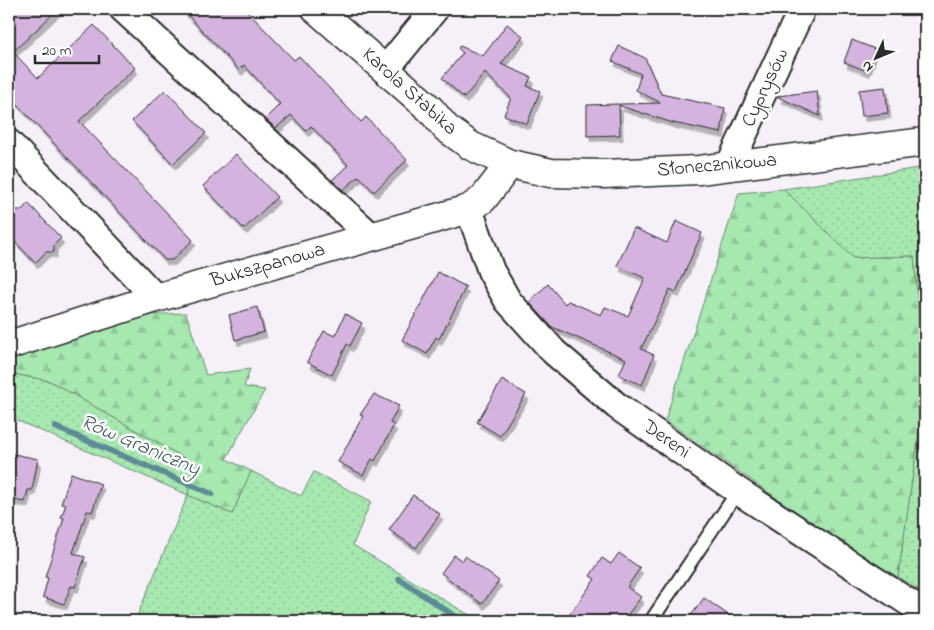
<svg xmlns="http://www.w3.org/2000/svg" width="934" height="630" font-family="'Indie Flower',sans-serif">
	<defs>
		<pattern id="grass-dots" width="8" height="8" patternUnits="userSpaceOnUse" patternTransform="scale(1.25)"><rect width="8" height="8" fill="#a7e8b1"/><path d="M2 2h.1M6 6h.1" fill="none" stroke="#90c798" stroke-width="1.8" stroke-linecap="round"/></pattern>
		<pattern id="forest-firs" width="22" height="20" patternUnits="userSpaceOnUse" patternTransform="scale(1.25)"><rect width="22" height="20" fill="#a7e8b1"/><path d="M5 1l3.5 6h-7zM16 11l3.5 6h-7z" fill="#90c798"/></pattern>
		<filter id="shadow"><feDropShadow dx="3" dy="5.5" stdDeviation="0" flood-color="#0004"/></filter>
	</defs>
	<rect width="100%" height="100%" fill="#f6f0f9"/>
	<filter id="ink" filterUnits="userSpaceOnUse"><feTurbulence type="fractalNoise" baseFrequency=".02" numOctaves="2"/><feDisplacementMap in="SourceGraphic" scale="10" xChannelSelector="R" yChannelSelector="G"/><feConvolveMatrix kernelMatrix="1 2 1 2 8 2 1 2 1" color-interpolation-filters="sRGB"/></filter>
	<g filter="url(#ink)">
		<!-- grass -->
		<g fill="url(#grass-dots)" stroke="#698a6e">
			<polygon points="925,167 925,378 914,256 853,258 784,189"/>
			<polygon points="9,373 50,381 193,463 188,495 232,514 251,471 301,496 314,472 371,501 353,545 479,621 135,621 188,495 9,417"/>
			<polygon points="925,391 925,594 898,577"/>
		</g>
		<!-- forest -->
		<g fill="url(#forest-firs)" stroke="#698a6e">
			<polygon points="784,189 853,258 914,256 925,391 898,577 825,532 665,420 739,193"/>
			<polygon points="186,313 206,375 250,369 244,387 265,390 226,459 251,471 232,514 188,495 193,463 50,381 9,373 9,360 145,315"/>
		</g>
		<g fill="none" stroke-linecap="round" stroke-linejoin="round">
			<!-- stream -->
			<g stroke="#5d8b96" stroke-width="6">
				<polyline points="55,427 212,494"/>
				<polyline points="399,579 462,621"/>
			</g>
		</g>
		<!-- building -->
		<g fill="#d4b3df" stroke="#2b2b2b" filter="url(#shadow)">
			<polygon points="9,9 58,9 13,52 38,78 94,25 135,68 79,121 193,240 172,260 165,260 9,96"/>
			<polygon points="182,9 245,9 294,60 299,56 361,122 366,117 407,160 374,192 359,176 343,190 332,180 348,165 311,126 306,131 291,115 276,128 265,119 280,104 244,65 239,70"/>
			<polygon points="507,24 523,36 501,64 531,77 527,86 540,91 527,124 504,115 511,98 485,73 464,98 442,78 463,53 458,48 460,46 483,56"/>
			<polygon points="852,40 875,49 867,71 844,62"/>
			<polygon points="619,46 645,58 661,94 725,108 721,133 673,123 620,106 620,104 661,103 636,90 641,74 612,61"/>
			<polygon points="885,87 888,113 862,116 859,90"/>
			<polygon points="165,90 206,133 173,164 132,121"/>
			<polygon points="817,91 820,116 778,97 778,96"/>
			<polygon points="619,104 620,135 587,136 587,105"/>
			<polygon points="236,154 277,197 244,229 203,186"/>
			<polygon points="28,203 61,238 54,245 54,252 46,252 35,263 9,235 9,222 13,217 13,210 22,210"/>
			<polygon points="676,221 702,233 676,292 670,289 641,349 654,355 642,385 619,375 626,359 552,327 529,302 548,284 565,304 568,301 601,315 605,307 628,316 645,278 617,266 634,228 667,243"/>
			<polygon points="438,272 466,287 439,339 436,337 427,354 402,340"/>
			<polygon points="257,307 264,332 235,340 229,315"/>
			<polygon points="345,314 362,323 350,346 347,344 332,375 307,362 324,331 335,336"/>
			<polygon points="502,380 526,394 500,436 477,422"/>
			<polygon points="374,394 399,406 390,423 394,425 375,461 372,459 363,475 338,462 363,416 360,415"/>
			<polygon points="9,453 38,459 32,490 28,490 25,502 9,499"/>
			<polygon points="71,473 101,484 92,512 87,511 73,553 85,557 75,587 71,586 64,604 43,597 48,578 45,577 64,518 61,517 66,505 61,504"/>
			<polygon points="413,495 440,514 416,548 389,530"/>
			<polygon points="619,553 640,568 627,587 641,597 623,621 565,621 595,579 590,576 602,558 611,564"/>
			<polygon points="454,555 462,561 465,556 499,581 482,604 441,573"/>
			<polygon points="704,598 737,621 687,621"/>
		</g>
		<g fill="none" stroke-linecap="round" stroke-linejoin="round">
			<defs>
				<polyline id="service" points="651,621 738,491"/>
				<g id="minor">
					<polyline points="123,9 372,237"/>
					<polyline points="385,70 435,9"/>
					<polyline points="9,143 156,298"/>
					<polyline points="729,166 802,9"/>
					<polyline points="469,209 491,271 508,301 554,352 617,406 738,491 925,613"/>
				</g>
				<g id="tertiary">
					<polyline points="316,9 430,109 446,128 471,146 510,164 551,173 604,174 699,170 925,142"/>
					<polyline points="9,345 156,298 469,209 483,199 510,164"/>
				</g>
			</defs>
			<!-- service casing -->
			<use href="#service" stroke="#2b2b2b" stroke-width="16"/>
			<!-- minor casing -->
			<use href="#minor" stroke="#2b2b2b" stroke-width="30"/>
			<!-- tertiary casing -->
			<use href="#tertiary" stroke="#2b2b2b" stroke-width="31"/>
			<!-- service -->
			<use href="#service" stroke="#fff" stroke-width="12"/>
			<!-- minor -->
			<use href="#minor" stroke="#fff" stroke-width="26"/>
			<!-- tertiary -->
			<use href="#tertiary" stroke="#fff" stroke-width="28"/>
		</g>
	</g>
	<g text-anchor="middle" dominant-baseline="central" stroke-width="5" stroke-linejoin="round" paint-order="stroke">
		<!-- street labels -->
		<g font-size="20" fill="#2b2b2b" stroke="#fff">
			<text transform="translate(766 88) rotate(-65)">Cyprysów</text>
			<text transform="translate(409 92) rotate(42)">Karola Stabika</text>
			<text transform="translate(717 166) rotate(-5)">Słonecznikowa</text>
			<text transform="translate(268 266) rotate(-16)">Bukszpanowa</text>
			<text transform="translate(666 440) rotate(35)">Dereni</text>
		</g>
		<!-- water labels -->
		<g font-size="21" font-style="italic" fill="#445b60" stroke="#fff">
			<text transform="translate(140 446) rotate(23)">Rów Graniczny</text>
		</g>
	</g>
	<!-- margin -->
	<rect width="934" height="630" fill="none" stroke="#fff" stroke-width="30"/>
	<rect x="15" y="15" width="904" height="600" fill="none" stroke="#2b2b2b" stroke-width="2" filter="url(#ink)"/>
	<!-- north arrow -->
	<g transform="translate(876 58) rotate(226)" stroke="#ffffff" stroke-width="4" paint-order="stroke">
	<path d="M0-4L9 19L0 12L-9 19Z" fill="#2b2b2b"/>
	<text y="-8" font-size="14" font-weight="bold" text-anchor="middle" fill="#2b2b2b">N</text>
	</g>
	<!-- scale -->
	<path d="M35 55v8h64v-8" fill="none" stroke="#2b2b2b" stroke-width="2.5"/>
	<text x="42" y="55" font-size="15" fill="#2b2b2b" stroke="#ffffff" stroke-width="4" paint-order="stroke">20 m</text>
</svg>
